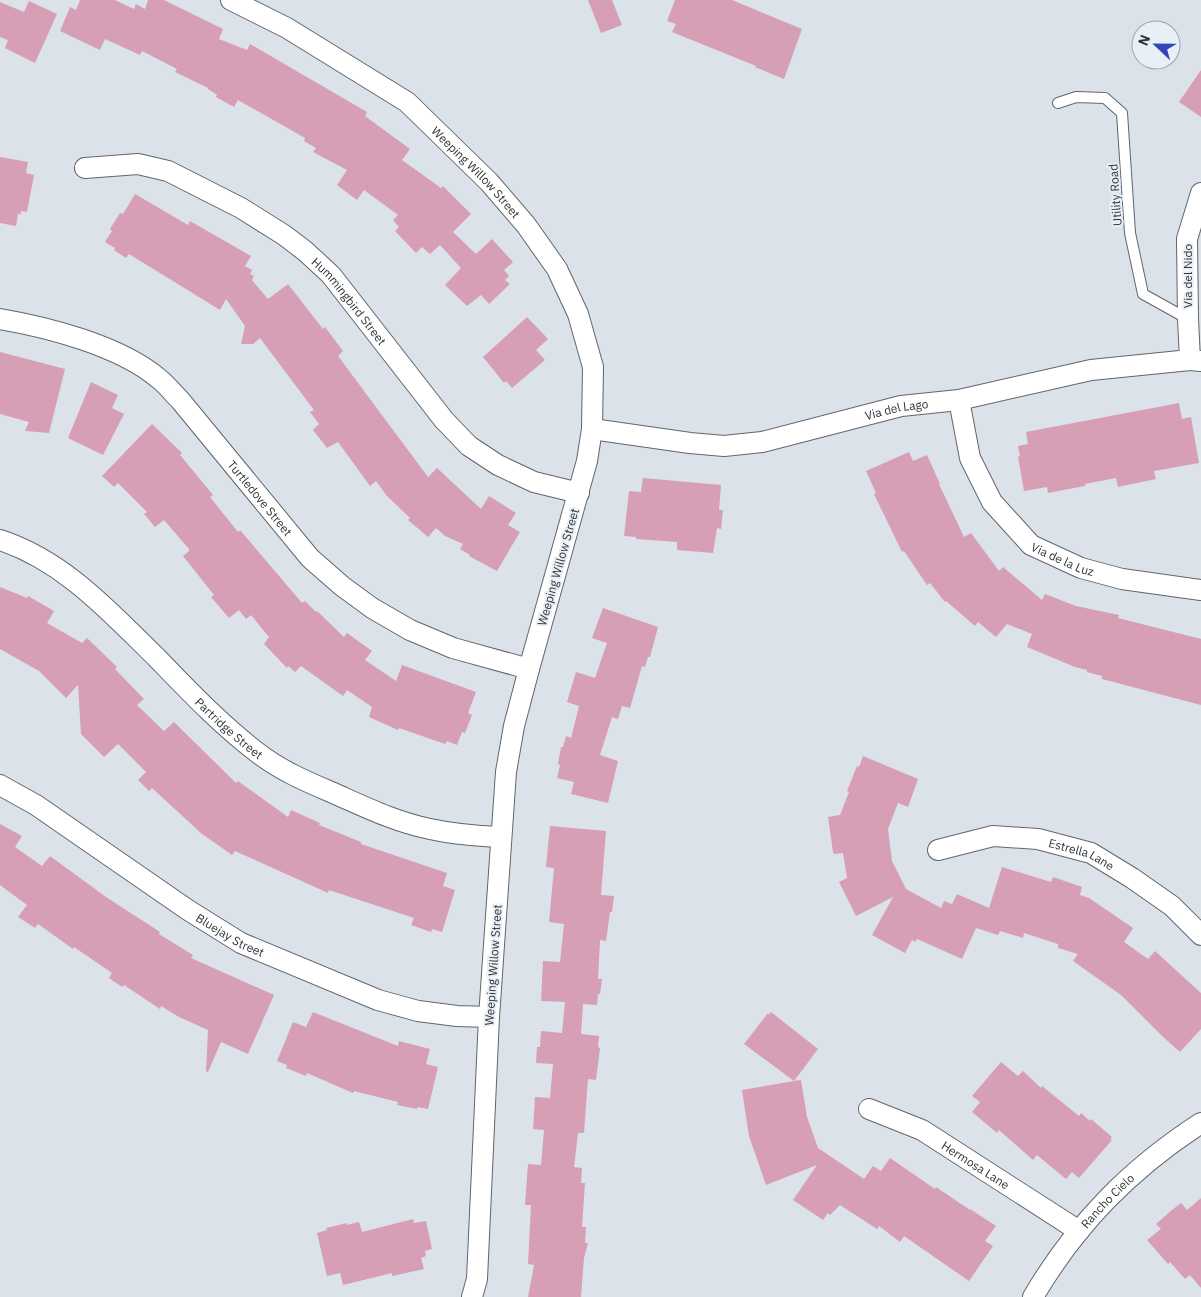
<svg xmlns="http://www.w3.org/2000/svg" width="1201" height="1297" font-family="'IBM Plex Sans',sans-serif">
	<rect width="100%" height="100%" fill="#dce2e9"/>
	<!-- building -->
	<g fill="#d69fb5">
		<polygon points="80,0 115,0 134,9 136,4 145,9 148,0 164,0 223,29 219,39 247,50 250,44 367,112 365,116 410,149 402,160 441,188 443,186 471,214 453,232 476,254 492,239 513,262 504,270 509,276 505,280 510,284 489,304 481,295 467,306 445,285 461,268 440,245 430,254 422,247 416,253 395,231 399,227 393,220 398,215 364,190 357,200 337,185 347,170 313,152 316,148 304,141 305,138 238,100 234,107 216,97 217,95 208,89 208,88 175,72 177,69 142,51 140,55 105,39 100,50 60,31 70,7 76,10"/>
		<polygon points="588,0 612,0 622,25 601,33"/>
		<polygon points="675,0 732,0 802,29 784,79 755,67 756,66 672,32 676,24 667,21"/>
		<polygon points="29,1 57,14 35,63 5,48 8,40 0,37 0,2 24,12"/>
		<polygon points="1201,70 1201,117 1179,102"/>
		<polygon points="0,157 28,162 26,173 34,175 27,212 21,211 21,214 18,214 16,226 0,223"/>
		<polygon points="135,194 188,225 190,221 251,256 245,266 252,270 250,274 254,276 252,280 268,299 288,284 323,329 325,327 343,351 338,356 428,477 437,468 481,509 489,496 516,513 508,525 520,532 497,571 469,556 470,555 460,549 463,544 445,536 436,528 428,537 408,520 410,518 387,496 376,481 370,486 338,442 327,448 313,430 319,424 310,412 314,410 260,338 253,344 241,344 245,326 226,299 220,310 129,254 126,258 114,250 115,248 105,242 112,231 110,229 120,213 123,214"/>
		<polygon points="527,317 548,339 536,350 545,360 512,388 506,381 504,383 483,357"/>
		<polygon points="0,352 65,369 49,433 25,431 29,422 0,414"/>
		<polygon points="91,382 118,395 112,408 124,414 103,455 68,438"/>
		<polygon points="1179,403 1182,419 1191,417 1199,463 1154,471 1156,479 1118,487 1116,478 1085,484 1085,486 1048,493 1047,487 1024,491 1018,457 1020,456 1018,446 1028,444 1026,432"/>
		<polygon points="152,424 182,453 180,455 213,495 210,497 238,532 240,530 302,603 305,601 316,612 317,611 344,637 347,633 372,651 365,660 396,681 402,665 476,692 468,713 472,715 465,733 462,732 457,745 447,741 445,744 399,728 398,730 369,717 372,707 347,690 343,696 301,666 295,672 288,666 287,668 264,644 269,637 251,615 246,619 239,610 229,618 211,597 214,595 183,556 189,551 189,549 164,520 155,527 144,514 147,512 118,483 114,487 102,476"/>
		<polygon points="909,452 913,461 927,455 940,484 939,484 964,537 971,533 999,571 1003,567 1042,600 1045,594 1076,606 1119,615 1118,618 1201,639 1201,705 1102,679 1102,676 1087,672 1087,670 1075,667 1027,647 1032,634 1007,624 996,637 978,622 975,626 946,601 945,602 930,583 927,585 904,551 902,552 874,494 876,493 866,471"/>
		<polygon points="643,478 721,485 719,510 723,510 721,529 717,528 713,553 677,550 677,542 636,539 636,537 624,536 629,491 641,492"/>
		<polygon points="0,587 27,598 28,596 54,611 47,623 82,643 87,638 117,667 115,669 144,699 137,705 164,731 174,722 236,783 238,781 288,817 291,810 320,823 319,825 361,842 361,844 447,873 443,886 455,890 442,932 432,929 431,932 411,925 414,918 329,890 328,893 235,851 232,855 202,834 152,788 149,791 138,780 146,772 118,744 104,757 81,734 78,685 66,698 39,671 0,649"/>
		<polygon points="603,608 658,627 650,657 648,657 645,667 642,666 630,708 622,706 618,719 612,717 600,755 618,761 608,803 571,794 574,782 557,778 560,765 558,764 561,747 563,747 566,736 571,738 579,706 567,702 576,672 595,678 607,643 592,638"/>
		<polygon points="863,756 918,779 908,807 898,803 888,829 892,861 906,889 941,908 944,901 952,904 957,894 989,908 1002,867 1051,882 1053,877 1082,887 1080,895 1089,898 1133,928 1124,942 1148,959 1155,951 1201,993 1201,1029 1180,1052 1162,1036 1121,995 1073,961 1078,954 1058,948 1058,944 1024,933 1023,938 1000,931 998,935 976,928 962,959 917,939 915,942 912,940 905,953 872,935 893,897 856,916 839,882 847,878 843,853 834,854 833,852 828,817 840,815 849,792 847,791 857,766 859,767"/>
		<polygon points="0,824 22,836 15,847 42,866 50,856 106,897 160,932 159,934 193,955 191,958 274,995 248,1054 221,1042 208,1072 206,1071 208,1030 179,1017 161,1006 160,1009 124,985 122,987 109,978 112,973 74,947 73,949 38,924 35,928 18,917 27,905 0,885"/>
		<polygon points="550,826 606,831 601,895 614,896 612,912 610,912 606,941 600,940 598,979 602,979 600,994 598,994 597,1005 583,1004 581,1034 599,1036 598,1047 600,1048 596,1080 588,1079 584,1133 578,1133 574,1167 582,1168 581,1183 585,1183 582,1227 586,1227 585,1243 588,1243 584,1258 581,1297 528,1297 534,1265 528,1264 531,1205 525,1205 528,1164 541,1165 544,1130 533,1129 535,1097 550,1098 553,1064 536,1063 537,1047 540,1047 541,1031 562,1033 565,1002 541,1001 543,961 560,962 564,924 549,922 554,868 546,867"/>
		<polygon points="313,1012 398,1046 399,1041 430,1049 426,1064 438,1067 428,1109 417,1107 417,1109 397,1105 398,1102 354,1091 353,1093 307,1073 306,1076 286,1068 287,1065 277,1061 293,1022 306,1027"/>
		<polygon points="771,1012 818,1049 794,1081 801,1080 807,1117 818,1148 864,1179 873,1166 881,1171 890,1158 935,1189 936,1187 970,1210 970,1209 996,1226 985,1241 993,1246 969,1281 904,1236 900,1242 879,1226 877,1229 840,1205 830,1215 828,1213 823,1220 793,1200 817,1165 766,1185 749,1136 742,1090 794,1081 744,1044 768,1013 769,1015"/>
		<polygon points="1001,1062 1018,1076 1023,1071 1041,1088 1042,1086 1079,1116 1081,1113 1090,1121 1091,1119 1112,1137 1110,1139 1112,1140 1079,1178 1072,1172 1066,1179 1037,1155 1033,1160 999,1130 997,1133 972,1112 980,1102 972,1096"/>
		<polygon points="1201,1198 1201,1288 1190,1275 1185,1279 1170,1262 1168,1264 1147,1240 1161,1229 1156,1224 1172,1210 1181,1203 1187,1210"/>
		<polygon points="413,1219 414,1223 426,1221 432,1249 425,1251 426,1256 421,1258 424,1269 392,1276 392,1273 343,1285 340,1273 327,1276 317,1233 327,1230 326,1228 347,1223 347,1225 359,1222 362,1232"/>
	</g>
	<g fill="none" stroke-linecap="round" stroke-linejoin="round">
		<defs>
			<polyline id="lane" points="1058,103 1076,97 1105,98 1122,113 1130,233 1143,294 1188,319"/>
			<g id="street">
				<path id="s1" d="M231 0 287 28 407 102 489 182 526 225 557 269 578 314 593 367 592 429 587 461 529 669 514 726 506 772 489 1017 477 1279 472 1297"/>
				<path id="s2" d="M85 168 138 164 168 171 241 208 284 235 305 251 331 275 444 420 469 446 498 465 534 482 579 493"/>
				<path id="s3" d="M0 319C48 327 120 346 158 378 166 384 173 393 180 400L310 558 342 586 372 608 410 630 453 648 529 669"/>
				<polyline points="1190,360 1188,319 1187,239 1201,193"/>
				<path id="s4" d="M959 400 970 458 992 502 1031 545 1081 568 1122 579 1201 590"/>
				<path id="s5" d="M592 429 690 443 724 446 762 442 901 406 959 400 1091 370 1190 360 1201 361"/>
				<path id="s6" d="M0 540C64 561 109 611 156 657 188 690 221 725 258 753 280 770 305 781 331 792 363 806 395 822 430 829 453 834 477 836 501 837"/>
				<path id="s7" d="M0 785 36 805 188 910 241 943 378 1000 418 1011 457 1016 489 1017"/>
				<path id="s8" d="M938 850 993 836 1038 839 1091 853 1132 878 1172 906 1201 935"/>
				<path id="s9" d="M869 1109 922 1130 1079 1231"/>
				<path id="s10" d="M1033 1297C1076 1224 1130 1169 1201 1123"/>
			</g>
		</defs>
		<!-- lane casing -->
		<use href="#lane" stroke="#60666c" stroke-width="12"/>
		<!-- street casing -->
		<use href="#street" stroke="#60666c" stroke-width="22"/>
		<!-- lane -->
		<use href="#lane" stroke="#fff" stroke-width="10"/>
		<!-- street -->
		<use href="#street" stroke="#fff" stroke-width="20"/>
	</g>
	<g text-anchor="middle" dominant-baseline="central" stroke-width="4" stroke-linejoin="round" paint-order="stroke">
		<!-- street labels -->
		<g font-size="12" fill="#313436" stroke="#e9eff7">
			<text stroke="none"><textPath href="#s1" startOffset="302">Weeping Willow Street</textPath></text>
			<text transform="translate(1115 195) rotate(-94)">Utility Road</text>
			<text transform="translate(1187 276) rotate(-90)">Via del Nido</text>
			<text stroke="none"><textPath href="#s2" startOffset="310">Hummingbird Street</textPath></text>
			<text stroke="none"><textPath href="#s5" startOffset="310">Via del Lago</textPath></text>
			<text stroke="none"><textPath href="#s3" startOffset="328">Turtledove Street</textPath></text>
			<text stroke="none"><textPath href="#s4" startOffset="201">Via de la Luz</textPath></text>
			<text transform="translate(558 567) rotate(-74)">Weeping Willow Street</text>
			<text stroke="none"><textPath href="#s6" startOffset="299">Partridge Street</textPath></text>
			<text stroke="none"><textPath href="#s8" startOffset="148">Estrella Lane</textPath></text>
			<text stroke="none"><textPath href="#s7" startOffset="275">Bluejay Street</textPath></text>
			<text transform="translate(493 965) rotate(-86)">Weeping Willow Street</text>
			<text stroke="none"><textPath href="#s9" startOffset="121">Hermosa Lane</textPath></text>
			<text stroke="none"><textPath href="#s10" startOffset="122">Rancho Cielo</textPath></text>
		</g>
	</g>
	<!-- north arrow -->
	<g transform="translate(1156 45) rotate(292)"><circle r="24" fill="#e9eff7" stroke="#9fa4aa"/>
	<path d="M0-4L9 19L0 12L-9 19Z" fill="#3147b9"/>
	<text y="-8" font-size="14" font-weight="bold" text-anchor="middle" fill="#313436">N</text>
	</g>
</svg>
